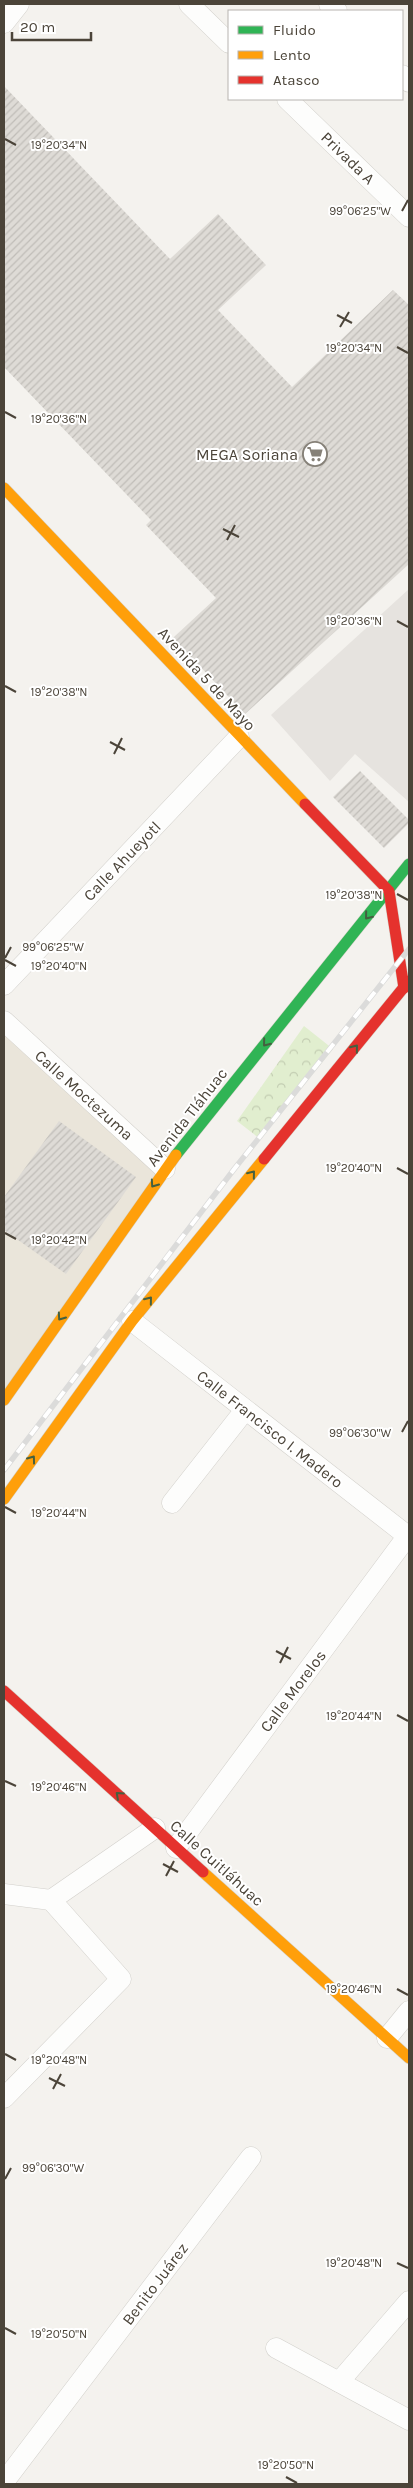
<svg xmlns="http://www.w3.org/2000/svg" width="413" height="2488" font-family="Karla,sans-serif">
	<defs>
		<pattern id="park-crowns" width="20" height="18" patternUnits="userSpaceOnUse" patternTransform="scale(1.25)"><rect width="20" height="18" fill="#e1eecf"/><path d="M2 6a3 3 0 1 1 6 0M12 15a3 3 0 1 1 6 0" fill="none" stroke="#c3cdb2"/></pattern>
		<pattern id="building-hatch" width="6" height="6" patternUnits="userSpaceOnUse" patternTransform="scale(1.25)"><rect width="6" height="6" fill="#dedbd6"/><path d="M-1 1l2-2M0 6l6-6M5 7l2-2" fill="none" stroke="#c0bdb8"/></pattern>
	</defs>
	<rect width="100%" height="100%" fill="#f4f2ee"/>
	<!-- education -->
	<polygon fill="#eae5da" points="4,1021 165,1169 4,1408"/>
	<!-- park -->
	<polygon fill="url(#park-crowns)" points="304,1026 333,1049 260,1139 237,1121"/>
	<!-- parking -->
	<polygon fill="#e6e3df" points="409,589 409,802 355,754 330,781 271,715"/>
	<!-- building -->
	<g fill="url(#building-hatch)">
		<polygon points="4,86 170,259 218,214 266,265 218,310 292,387 393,290 409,305 409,564 245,714 173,638 216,598 146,525 151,520 4,367"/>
		<polygon points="360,771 409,820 409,823 384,848 333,797"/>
		<polygon points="59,1121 136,1177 66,1274 4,1230 4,1197"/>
	</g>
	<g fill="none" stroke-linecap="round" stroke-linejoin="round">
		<defs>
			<g id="street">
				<polyline points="189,4 229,43"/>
				<polyline points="329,4 337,11"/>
				<polyline points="4,23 19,4"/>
				<polyline points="402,75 409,82"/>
				<polyline points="287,99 409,217"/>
				<polyline points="4,985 239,737"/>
				<polyline points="4,1021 165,1169"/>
				<polyline points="132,1321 409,1537"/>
				<polyline points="172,1503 245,1410"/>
				<polyline points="176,1848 409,1534"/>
				<polyline points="4,1894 51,1900 155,1828"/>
				<polyline points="387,2038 409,2011"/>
				<polyline points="4,2098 121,1979 51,1900"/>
				<polyline points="276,2348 409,2420"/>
				<polyline points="339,2382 409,2301"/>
				<polyline points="4,2482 251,2157"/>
			</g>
			<polyline id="fast" points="176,1155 409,864"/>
			<g id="slow">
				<polyline points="4,488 305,804"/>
				<polyline points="4,1400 176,1155"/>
				<polyline points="4,1499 132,1321 264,1159"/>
				<polyline points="203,1872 409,2058"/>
			</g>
			<g id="jam">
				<polyline points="305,804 389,891 404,988"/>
				<polyline points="264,1159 409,981"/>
				<polyline points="4,1691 203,1872"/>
			</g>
		</defs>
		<!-- street casing -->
		<use href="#street" stroke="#d2d0cb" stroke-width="21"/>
		<!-- fast casing -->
		<use href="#fast" stroke="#d3cfc5" stroke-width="12"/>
		<!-- slow casing -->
		<use href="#slow" stroke="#d3cfc5" stroke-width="12"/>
		<!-- jam casing -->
		<use href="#jam" stroke="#d3cfc5" stroke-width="12"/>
		<!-- street -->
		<use href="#street" stroke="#fdfdfc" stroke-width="20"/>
		<!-- fast -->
		<use href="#fast" stroke="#30b455" stroke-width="11"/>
		<!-- slow -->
		<use href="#slow" stroke="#ff9f0a" stroke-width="11"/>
		<!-- jam -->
		<use href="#jam" stroke="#e5322d" stroke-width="11"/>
		<defs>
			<polyline id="rail" points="4,1470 235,1168 409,949"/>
		</defs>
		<!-- rail casing -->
		<use href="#rail" stroke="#dbdbda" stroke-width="5.5"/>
		<!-- rail -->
		<use href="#rail" stroke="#fff" stroke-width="4" stroke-dasharray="11" stroke-linecap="butt"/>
	</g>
	<!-- one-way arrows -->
	<defs><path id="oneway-chevron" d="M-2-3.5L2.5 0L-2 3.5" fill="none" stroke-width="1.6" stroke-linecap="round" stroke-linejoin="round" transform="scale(1.25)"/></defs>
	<g stroke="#446040">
		<use href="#oneway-chevron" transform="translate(368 916) rotate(129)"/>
		<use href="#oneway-chevron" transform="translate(266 1043) rotate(129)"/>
		<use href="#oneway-chevron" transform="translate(355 1048) rotate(-51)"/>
		<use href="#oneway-chevron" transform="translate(252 1174) rotate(-51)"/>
		<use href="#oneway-chevron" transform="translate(154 1184) rotate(125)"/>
		<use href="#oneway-chevron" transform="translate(149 1300) rotate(-51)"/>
		<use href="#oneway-chevron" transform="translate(61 1317) rotate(125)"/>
		<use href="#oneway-chevron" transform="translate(32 1459) rotate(-54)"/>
		<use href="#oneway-chevron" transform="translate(119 1795) rotate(-138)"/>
	</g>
	<!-- ticks -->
	<path fill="none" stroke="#4b4439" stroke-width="2" d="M5 139 16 145M402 211 408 200M337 315 352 323M340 327 349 312M397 347 408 353M5 412 16 418M223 529 239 537M227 540 235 525M397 621 408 627M5 686 16 692M110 742 125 750M114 754 122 738M397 894 408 900M5 958 11 947M5 960 16 966M397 1168 408 1174M5 1233 16 1239M402 1432 408 1421M5 1507 16 1513M276 1651 291 1659M280 1663 288 1647M397 1715 408 1721M5 1781 16 1786M163 1864 178 1872M166 1876 174 1861M397 1989 408 1995M5 2054 16 2060M49 2078 65 2086M53 2089 61 2074M5 2179 11 2168M397 2263 408 2268M5 2328 16 2334M286 2477 297 2483"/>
	<!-- icons -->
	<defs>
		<symbol id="supermarket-ring" viewBox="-11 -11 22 22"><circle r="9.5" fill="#fff" stroke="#868178" stroke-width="1.5"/><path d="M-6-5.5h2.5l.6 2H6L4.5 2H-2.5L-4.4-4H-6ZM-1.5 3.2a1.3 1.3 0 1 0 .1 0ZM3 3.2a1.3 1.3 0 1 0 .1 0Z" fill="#868178"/></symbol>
	</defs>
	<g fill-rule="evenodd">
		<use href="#supermarket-ring" x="301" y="440" width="28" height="28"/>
	</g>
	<g text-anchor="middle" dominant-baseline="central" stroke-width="4" stroke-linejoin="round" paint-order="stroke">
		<!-- street labels -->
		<g font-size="16" fill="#4b4439" stroke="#fff">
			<text transform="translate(348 158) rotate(44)">Privada A</text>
			<text transform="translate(207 679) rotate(47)">Avenida 5 de Mayo</text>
			<text transform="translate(122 861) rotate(-46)">Calle Ahueyotl</text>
			<text transform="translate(84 1095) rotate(42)">Calle Moctezuma</text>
			<text transform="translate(187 1117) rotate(-52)">Avenida Tláhuac</text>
			<text transform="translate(270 1429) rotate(38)">Calle Francisco I. Madero</text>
			<text transform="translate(293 1691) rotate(-53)">Calle Morelos</text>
			<text transform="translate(217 1863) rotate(42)">Calle Cuitláhuac</text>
			<text transform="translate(155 2284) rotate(-53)">Benito Juárez</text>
		</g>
		<!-- poi labels -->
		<g font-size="16" fill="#4b4439" stroke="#fff" text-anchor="end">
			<text x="298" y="454">MEGA Soriana</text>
		</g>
	</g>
	<g font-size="12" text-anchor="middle" fill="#4b4439" stroke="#fff" stroke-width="4" stroke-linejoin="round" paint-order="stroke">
		<text x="59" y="149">19°20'34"N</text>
		<text x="360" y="215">99°06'25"W</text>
		<text x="354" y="352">19°20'34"N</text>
		<text x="59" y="423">19°20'36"N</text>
		<text x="354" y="625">19°20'36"N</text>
		<text x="59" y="696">19°20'38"N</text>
		<text x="354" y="899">19°20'38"N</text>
		<text x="53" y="951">99°06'25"W</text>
		<text x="59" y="970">19°20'40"N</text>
		<text x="354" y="1172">19°20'40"N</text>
		<text x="59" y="1244">19°20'42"N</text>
		<text x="360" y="1437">99°06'30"W</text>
		<text x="59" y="1517">19°20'44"N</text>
		<text x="354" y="1720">19°20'44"N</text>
		<text x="59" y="1791">19°20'46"N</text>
		<text x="354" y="1993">19°20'46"N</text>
		<text x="59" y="2064">19°20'48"N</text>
		<text x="53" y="2172">99°06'30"W</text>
		<text x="354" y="2267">19°20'48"N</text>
		<text x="59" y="2338">19°20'50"N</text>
		<text x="286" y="2469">19°20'50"N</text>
	</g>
	<!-- border -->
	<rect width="413" height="2488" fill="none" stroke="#4b4439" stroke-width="10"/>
	<!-- legend -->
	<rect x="228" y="10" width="175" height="90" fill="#ffffff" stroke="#b7b4b0"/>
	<rect x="238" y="26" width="25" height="8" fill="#30b455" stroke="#b7b4b0"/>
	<text x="273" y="35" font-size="15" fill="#4b4439">Fluido</text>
	<rect x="238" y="51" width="25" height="8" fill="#ff9f0a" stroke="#b7b4b0"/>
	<text x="273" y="60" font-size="15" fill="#4b4439">Lento</text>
	<rect x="238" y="76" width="25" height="8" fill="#e5322d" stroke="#b7b4b0"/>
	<text x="273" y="85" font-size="15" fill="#4b4439">Atasco</text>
	<!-- scale -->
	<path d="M12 32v8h79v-8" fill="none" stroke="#4b4439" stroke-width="2.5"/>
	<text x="20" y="32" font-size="15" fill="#4b4439" stroke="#ffffff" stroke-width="4" paint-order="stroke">20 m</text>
</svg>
